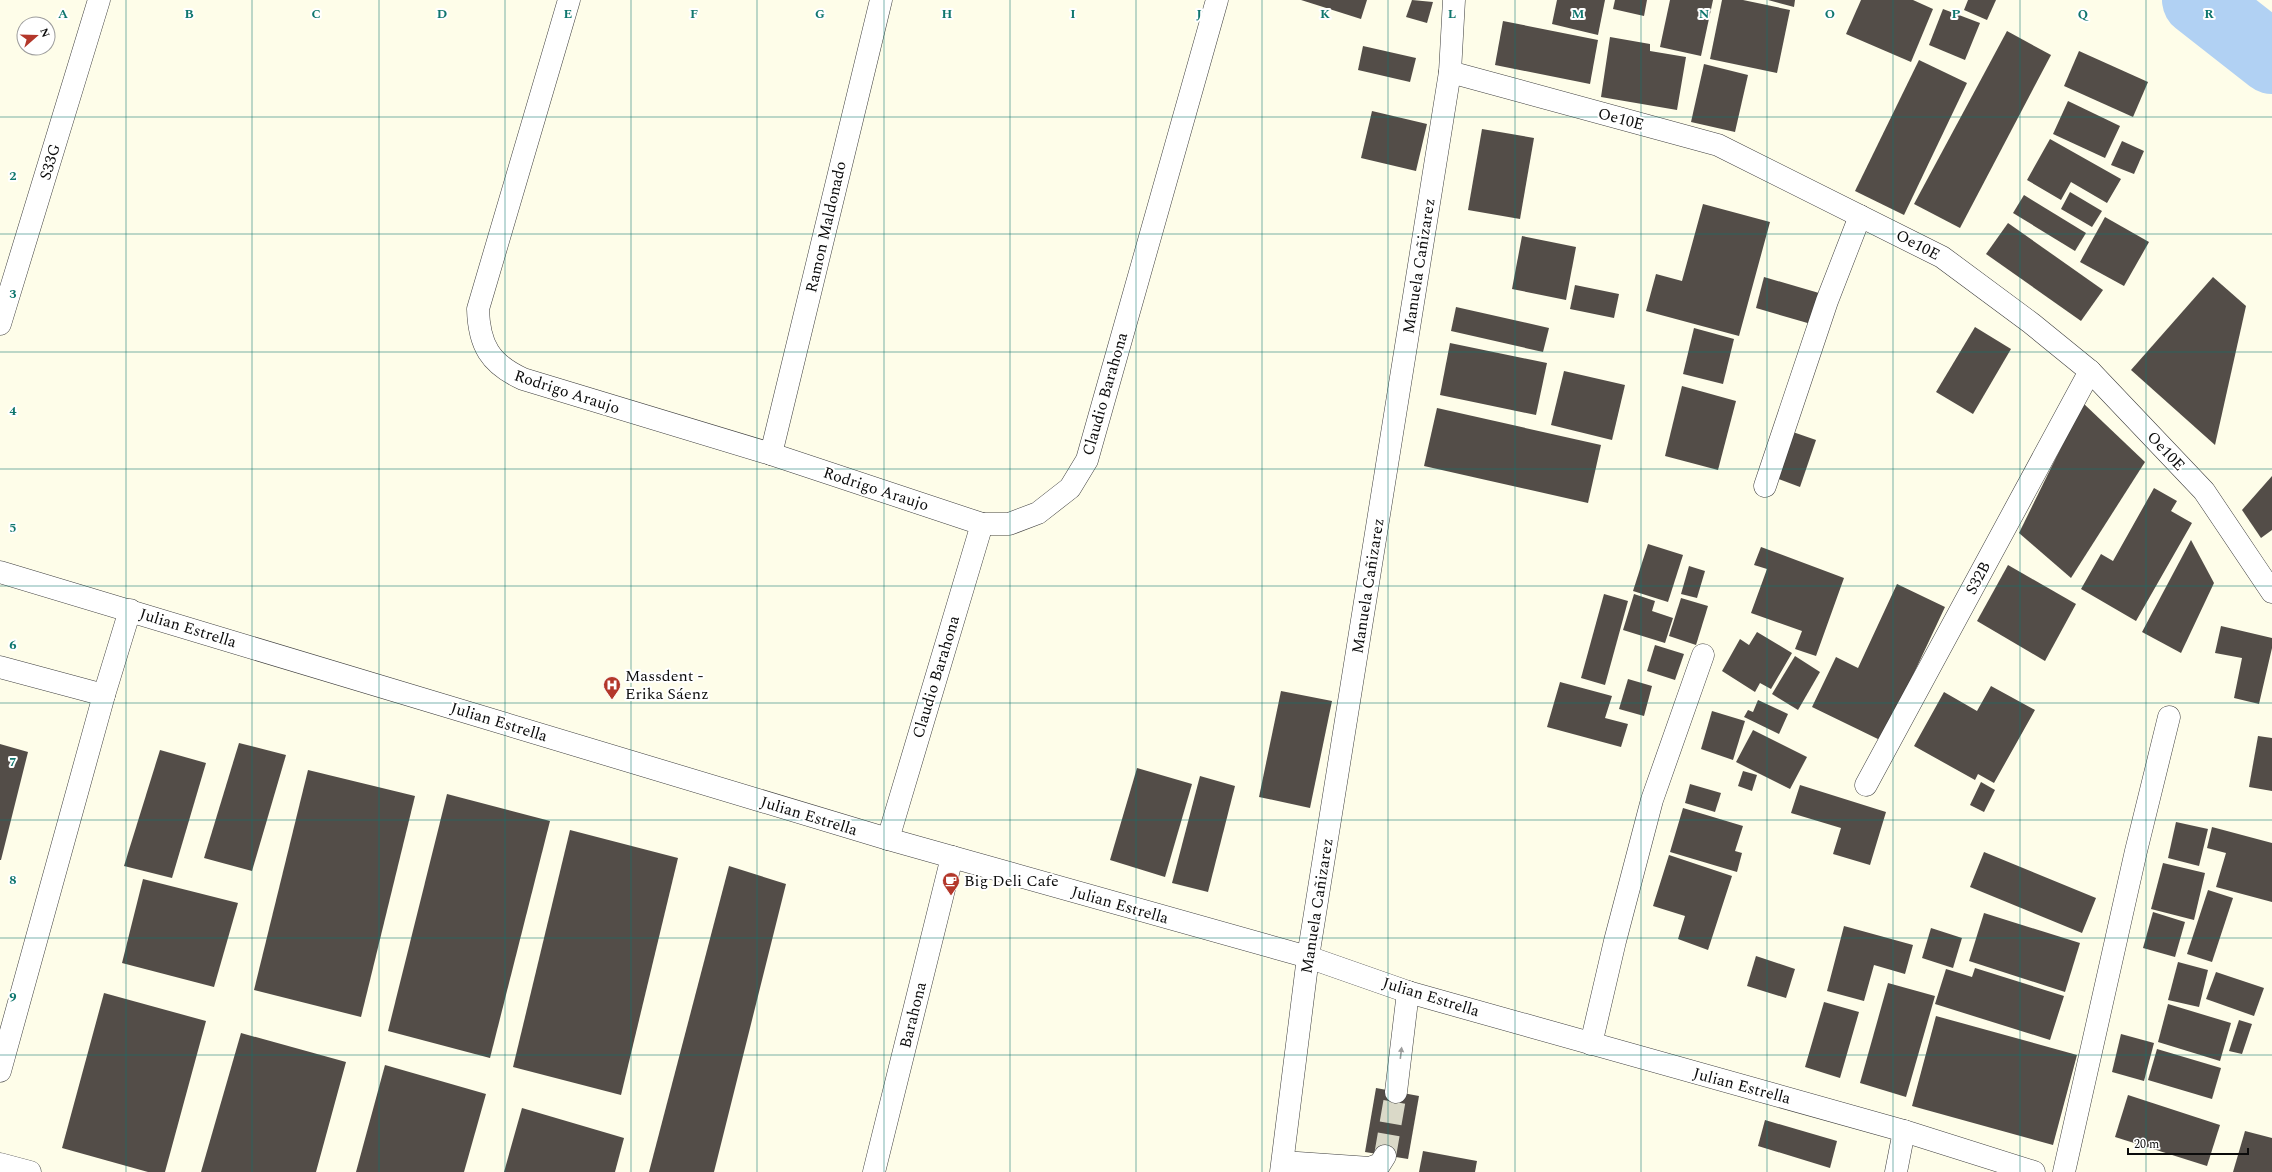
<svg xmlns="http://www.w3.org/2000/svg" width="2272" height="1172" font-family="Spectral,serif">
	<rect width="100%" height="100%" fill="#fefde9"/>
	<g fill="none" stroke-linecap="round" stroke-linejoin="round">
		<!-- river -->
		<polyline stroke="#b1d1f3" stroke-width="72" points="2198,0 2272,58"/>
	</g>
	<!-- building -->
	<g fill="#534d48">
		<polygon points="1301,0 1367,0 1361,19"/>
		<polygon points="1412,0 1433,2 1427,23 1406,17"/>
		<polygon points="1557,0 1605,0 1598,35 1552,24"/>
		<polygon points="1615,0 1647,0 1644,16 1613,9"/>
		<polygon points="1670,0 1713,0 1701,56 1660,47"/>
		<polygon points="1722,0 1743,0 1790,10 1777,73 1710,59"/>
		<polygon points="1768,0 1795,0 1794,7"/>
		<polygon points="1861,0 1913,0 1933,9 1911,62 1846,34"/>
		<polygon points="1968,0 1996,0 1987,20 1964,10"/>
		<polygon points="1943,9 1980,23 1965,60 1929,45"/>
		<polygon points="1503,21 1598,40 1590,84 1495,65"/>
		<polygon points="2007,31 2051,55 1960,228 1914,204"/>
		<polygon points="1610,37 1650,44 1650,51 1686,57 1677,110 1601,97"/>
		<polygon points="1363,46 1416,58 1410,82 1358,70"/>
		<polygon points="2079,51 2148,82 2133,117 2064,86"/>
		<polygon points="1919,60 1967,83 1904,215 1855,191"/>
		<polygon points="1704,64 1748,75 1735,132 1691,122"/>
		<polygon points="2068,101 2120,126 2105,158 2053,134"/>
		<polygon points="1372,111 1427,124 1416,171 1361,158"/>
		<polygon points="1482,129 1534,138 1520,219 1468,210"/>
		<polygon points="2050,139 2121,179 2107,203 2071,182 2061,200 2027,180"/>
		<polygon points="2122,141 2144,151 2134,174 2111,165"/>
		<polygon points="2070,192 2102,211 2092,227 2061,209"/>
		<polygon points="2024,195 2086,233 2075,251 2013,213"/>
		<polygon points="1703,204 1770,222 1739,336 1646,311 1656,274 1682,281"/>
		<polygon points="2105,217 2149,242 2124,286 2080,262"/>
		<polygon points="2008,223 2103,290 2081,321 1986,254"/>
		<polygon points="1522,236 1576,247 1566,300 1512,289"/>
		<polygon points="1764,277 1819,293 1811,324 1756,308"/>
		<polygon points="2213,277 2246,306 2215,445 2131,370"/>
		<polygon points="1575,285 1619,294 1614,318 1570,309"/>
		<polygon points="1456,307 1549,328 1543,352 1451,331"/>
		<polygon points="1975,327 2011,349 1973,414 1936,392"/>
		<polygon points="1694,328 1734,339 1723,384 1683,374"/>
		<polygon points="1450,343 1547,363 1536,415 1440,395"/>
		<polygon points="1564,371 1625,385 1612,440 1551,425"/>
		<polygon points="1682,386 1736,401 1718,470 1665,456"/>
		<polygon points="2083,403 2145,462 2071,578 2019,533"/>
		<polygon points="1437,408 1601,445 1588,503 1424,466"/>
		<polygon points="1790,431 1816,440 1800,487 1773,477"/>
		<polygon points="2272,476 2272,530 2261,538 2242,510"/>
		<polygon points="2154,488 2177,501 2171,511 2192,523 2136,621 2081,589 2101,554 2113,561"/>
		<polygon points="2191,540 2214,583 2181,653 2142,632"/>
		<polygon points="1648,544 1683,555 1668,602 1633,591"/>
		<polygon points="1761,547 1844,578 1816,656 1795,649 1802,631 1751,613 1767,569 1754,565"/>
		<polygon points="2008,565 2076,604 2045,661 1977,621"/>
		<polygon points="1689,566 1705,571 1697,598 1681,594"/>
		<polygon points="1897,584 1945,607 1882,741 1812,707 1836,657 1858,668"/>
		<polygon points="1604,594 1628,601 1605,685 1581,678"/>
		<polygon points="1634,594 1655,601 1652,611 1673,618 1665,643 1623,630"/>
		<polygon points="1681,598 1708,606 1696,645 1669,636"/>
		<polygon points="2221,626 2272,638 2272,648 2259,704 2234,698 2242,658 2215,653"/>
		<polygon points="1757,632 1792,653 1771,689 1760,683 1755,692 1722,671 1740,639 1749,645"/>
		<polygon points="1655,645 1684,654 1675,680 1647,671"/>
		<polygon points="1795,656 1820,672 1798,710 1772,694"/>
		<polygon points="1628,679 1652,686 1644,716 1619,709"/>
		<polygon points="1560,682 1612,696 1605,718 1628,724 1621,747 1547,727"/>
		<polygon points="1991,686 2035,710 1994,783 1978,774 1975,780 1914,746 1944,692 1977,711"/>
		<polygon points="1281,691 1332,701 1310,808 1259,797"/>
		<polygon points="1758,700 1788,714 1779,734 1744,717 1748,710 1753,712"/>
		<polygon points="1712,711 1745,721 1733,760 1701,749"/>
		<polygon points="1753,730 1807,757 1790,789 1736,762"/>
		<polygon points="2258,736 2272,738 2272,791 2249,787"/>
		<polygon points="239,743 286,755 252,871 204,858"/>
		<polygon points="0,744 28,752 1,860 0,860"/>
		<polygon points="160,750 206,763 172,878 124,866"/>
		<polygon points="1137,768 1192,784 1165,877 1110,860"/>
		<polygon points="308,770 415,796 361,1017 254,990"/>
		<polygon points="1743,771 1757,775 1752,791 1738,786"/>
		<polygon points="1200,776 1235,786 1208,892 1172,883"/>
		<polygon points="1981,782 1995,790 1984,812 1970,805"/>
		<polygon points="1690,784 1721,793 1715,812 1685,803"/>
		<polygon points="1800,785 1886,812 1870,865 1833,854 1841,828 1791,813"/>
		<polygon points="447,794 550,821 490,1058 388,1031"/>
		<polygon points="1683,808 1743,826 1735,851 1742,853 1737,872 1670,852"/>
		<polygon points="2176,822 2208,829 2199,866 2168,858"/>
		<polygon points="2212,827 2272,843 2272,902 2216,887 2226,853 2207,848"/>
		<polygon points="570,830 678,858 621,1095 513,1067"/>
		<polygon points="1984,852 2096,898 2082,933 1970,887"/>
		<polygon points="1669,855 1732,876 1708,950 1678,939 1685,916 1653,906"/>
		<polygon points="2163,863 2205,873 2194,920 2151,909"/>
		<polygon points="729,866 786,884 714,1172 649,1172"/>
		<polygon points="143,879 238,903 214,987 122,963"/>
		<polygon points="2208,890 2233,898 2212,962 2187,954"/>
		<polygon points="2153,912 2185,922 2175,957 2143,948"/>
		<polygon points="1984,913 2080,943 2065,992 1969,961"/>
		<polygon points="1844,926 1913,945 1905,974 1874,965 1864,1001 1827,991"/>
		<polygon points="1931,928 1962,938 1953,968 1922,958"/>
		<polygon points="1756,956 1795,969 1786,998 1747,986"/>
		<polygon points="2178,962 2208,970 2199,1007 2168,1000"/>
		<polygon points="1975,968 2064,996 2050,1040 1935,1004 1946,969 1972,977"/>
		<polygon points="2216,972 2264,988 2254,1016 2206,999"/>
		<polygon points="1888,983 1935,996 1906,1097 1860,1083"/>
		<polygon points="104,993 206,1021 165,1172 148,1172 62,1148"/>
		<polygon points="1824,1002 1859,1012 1840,1078 1805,1067"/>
		<polygon points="2168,1004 2231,1023 2220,1061 2158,1042"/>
		<polygon points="1936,1016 2077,1055 2053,1145 1912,1106"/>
		<polygon points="2239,1020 2252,1024 2242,1054 2229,1051"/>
		<polygon points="241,1033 346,1062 316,1172 201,1172"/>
		<polygon points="2121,1034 2154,1043 2144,1081 2112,1072"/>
		<polygon points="2157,1049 2221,1068 2212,1099 2148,1080"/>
		<polygon points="385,1065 486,1094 464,1172 356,1172"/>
		<polygon points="1376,1088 1419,1096 1408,1159 1365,1152"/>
		<polygon points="2128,1095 2220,1125 2207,1166 2115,1137"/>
		<polygon points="522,1108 624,1138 615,1172 504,1172"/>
		<polygon points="1765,1120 1837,1141 1830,1168 1758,1146"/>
		<polygon points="2245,1131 2272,1138 2272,1172 2233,1172"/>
		<polygon points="1423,1151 1477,1161 1475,1172 1419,1172"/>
	</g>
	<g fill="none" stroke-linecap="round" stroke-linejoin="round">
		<!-- minor-tunnel -->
		<polyline stroke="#dad9c8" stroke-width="22" stroke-dasharray="22 11" stroke-linecap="butt" points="1385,1156 1396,1092"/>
		<defs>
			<g id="minor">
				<path d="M569 0 478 309C479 345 490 364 523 379L771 454 982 524"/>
				<polyline points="1450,72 1718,145 1942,257 2031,323 2090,371 2204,491 2272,592"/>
				<polyline points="0,324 99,0"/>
				<polyline points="771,454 881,0"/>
				<polyline points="1765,486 1827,301 1860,216"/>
				<polyline points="0,572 888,839 1308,957 1408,992 1904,1131 2034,1172"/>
				<polyline points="0,667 104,695 0,1071"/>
				<polyline points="104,695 130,610"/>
				<polyline points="1866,785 2090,371"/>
				<polyline points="888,839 982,524 1009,524 1038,513 1070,488 1087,460 1217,0"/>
				<polyline points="1591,1044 1615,941 1652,800 1703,655"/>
				<polyline points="1396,1092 1408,992"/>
				<polyline points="1283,1162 1370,1168 1380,1164 1385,1156"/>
				<polyline points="0,1164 30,1172"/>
				<polyline points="874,1172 952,857"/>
				<polyline points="1281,1172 1308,957 1450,72 1454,0"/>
				<polyline points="1896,1172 1904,1131"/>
				<polyline points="2064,1172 2136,851 2169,717"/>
			</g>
		</defs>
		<!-- minor casing -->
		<use href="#minor" stroke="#3e3e3e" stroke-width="23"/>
		<!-- minor -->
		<use href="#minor" stroke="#fff" stroke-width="22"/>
	</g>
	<!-- one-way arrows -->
	<defs><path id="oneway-solid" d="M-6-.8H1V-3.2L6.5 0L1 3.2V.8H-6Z"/></defs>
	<use fill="#9d9d9d" href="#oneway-solid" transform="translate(1401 1053) rotate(-83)"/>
	<!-- grid -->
	<path fill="none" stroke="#0f766e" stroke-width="1" stroke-opacity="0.55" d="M126 0V1172M252 0V1172M379 0V1172M505 0V1172M631 0V1172M757 0V1172M884 0V1172M1010 0V1172M1136 0V1172M1262 0V1172M1388 0V1172M1515 0V1172M1641 0V1172M1767 0V1172M1893 0V1172M2020 0V1172M2146 0V1172M0 117H2272M0 234H2272M0 352H2272M0 469H2272M0 586H2272M0 703H2272M0 820H2272M0 938H2272M0 1055H2272"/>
	<!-- icons -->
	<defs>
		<symbol id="hospital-pin" viewBox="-11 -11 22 30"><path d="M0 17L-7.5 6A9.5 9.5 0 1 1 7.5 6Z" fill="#b3372a" stroke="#fff"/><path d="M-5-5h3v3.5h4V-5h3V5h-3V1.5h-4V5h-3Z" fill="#fff"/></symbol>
		<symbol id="cafe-pin" viewBox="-11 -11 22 30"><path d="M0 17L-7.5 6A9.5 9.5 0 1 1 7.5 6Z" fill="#b3372a" stroke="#fff"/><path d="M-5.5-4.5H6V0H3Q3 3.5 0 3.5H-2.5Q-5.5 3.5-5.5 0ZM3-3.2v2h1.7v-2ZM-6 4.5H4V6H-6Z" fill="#fff"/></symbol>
	</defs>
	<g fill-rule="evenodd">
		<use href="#hospital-pin" x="602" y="675" width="20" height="27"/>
		<use href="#cafe-pin" x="941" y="871" width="20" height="27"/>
	</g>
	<g text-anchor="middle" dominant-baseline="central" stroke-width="4" stroke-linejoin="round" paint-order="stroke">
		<!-- street labels -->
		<g font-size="16" fill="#0b0b0b" stroke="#fff">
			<text transform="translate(1621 119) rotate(15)">Oe10E</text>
			<text transform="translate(50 162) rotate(-73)">S33G</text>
			<text transform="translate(826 227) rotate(-77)">Ramon Maldonado</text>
			<text transform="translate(1918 245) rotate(28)">Oe10E</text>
			<text transform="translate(1419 266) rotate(-81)">Manuela Cañizarez</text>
			<text transform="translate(567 392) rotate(18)">Rodrigo Araujo</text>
			<text transform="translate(1105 394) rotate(-74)">Claudio Barahona</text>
			<text transform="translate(2166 451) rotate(47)">Oe10E</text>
			<text transform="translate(876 489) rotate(18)">Rodrigo Araujo</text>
			<text transform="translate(1978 578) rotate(-62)">S32B</text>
			<text transform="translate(1368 586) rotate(-81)">Manuela Cañizarez</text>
			<text transform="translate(188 628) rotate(17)">Julian Estrella</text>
			<text transform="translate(936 677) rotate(-73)">Claudio Barahona</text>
			<text transform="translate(499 722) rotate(17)">Julian Estrella</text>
			<text transform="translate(809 816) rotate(17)">Julian Estrella</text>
			<text transform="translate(1120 905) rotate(16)">Julian Estrella</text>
			<text transform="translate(1317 906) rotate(-81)">Manuela Cañizarez</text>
			<text transform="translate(1431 997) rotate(17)">Julian Estrella</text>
			<text transform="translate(913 1015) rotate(-76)">Barahona</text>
			<text transform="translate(1742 1086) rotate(15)">Julian Estrella</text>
		</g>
		<!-- poi labels -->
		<g font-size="16" fill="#0b0b0b" stroke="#fff" text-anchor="start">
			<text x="625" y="676">Massdent -<tspan x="625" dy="18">Erika Sáenz</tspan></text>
			<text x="964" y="881">Big Deli Cafe</text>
		</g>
	</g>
	<g font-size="13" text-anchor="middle" font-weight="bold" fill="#0f766e" stroke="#fff" stroke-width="4" stroke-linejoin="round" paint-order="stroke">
		<text x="63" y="18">A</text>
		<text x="189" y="18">B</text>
		<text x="316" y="18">C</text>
		<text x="442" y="18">D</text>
		<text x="568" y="18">E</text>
		<text x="694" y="18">F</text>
		<text x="820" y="18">G</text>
		<text x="947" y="18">H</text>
		<text x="1073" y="18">I</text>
		<text x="1199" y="18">J</text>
		<text x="1325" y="18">K</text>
		<text x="1452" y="18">L</text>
		<text x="1578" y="18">M</text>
		<text x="1704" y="18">N</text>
		<text x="1830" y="18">O</text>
		<text x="1956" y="18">P</text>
		<text x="2083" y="18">Q</text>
		<text x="2209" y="18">R</text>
		<text x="13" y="180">2</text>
		<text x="13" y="298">3</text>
		<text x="13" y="415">4</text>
		<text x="13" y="532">5</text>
		<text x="13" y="649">6</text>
		<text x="13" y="766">7</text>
		<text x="13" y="884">8</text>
		<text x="13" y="1001">9</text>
	</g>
	<!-- north arrow -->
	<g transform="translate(36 36) rotate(70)"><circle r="19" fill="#ffffff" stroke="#9d9d9d"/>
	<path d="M0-3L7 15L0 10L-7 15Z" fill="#b3372a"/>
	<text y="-6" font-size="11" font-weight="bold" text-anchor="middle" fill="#0b0b0b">N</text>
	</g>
	<!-- scale -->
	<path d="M2128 1148v6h120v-6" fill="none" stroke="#0b0b0b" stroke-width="2"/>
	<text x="2134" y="1148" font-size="12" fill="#0b0b0b" stroke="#ffffff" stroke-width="3" paint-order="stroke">20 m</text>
</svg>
